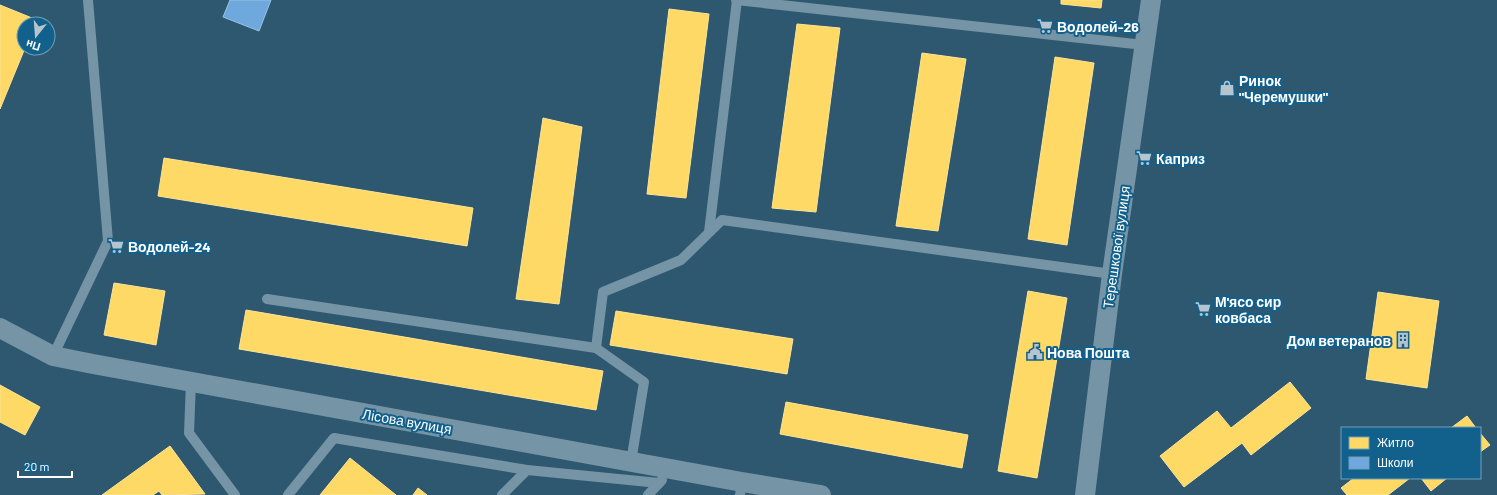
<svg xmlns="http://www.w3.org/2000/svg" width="1497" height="495" font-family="Barlow,sans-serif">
	<rect width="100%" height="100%" fill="#2e5870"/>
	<!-- homes -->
	<g fill="#ffd966" stroke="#ffe494">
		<polygon points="1061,0 1102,0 1101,8 1061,4"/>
		<polygon points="0,5 37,20 35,24 24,24 24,48 25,48 0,109"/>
		<polygon points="669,9 709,14 686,198 647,194"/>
		<polygon points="797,24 840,28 816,212 772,208"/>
		<polygon points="922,53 966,59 938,231 896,226"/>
		<polygon points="1055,57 1094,63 1067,245 1028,239"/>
		<polygon points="543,118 582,127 559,304 516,299"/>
		<polygon points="164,158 473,208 467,246 158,196"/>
		<polygon points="114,283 165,291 156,345 104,335"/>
		<polygon points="1028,291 1067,298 1037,478 998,471"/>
		<polygon points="1378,292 1439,301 1427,388 1366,379"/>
		<polygon points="246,310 603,371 596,410 239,349"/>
		<polygon points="616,311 793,339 787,374 610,345"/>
		<polygon points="1290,382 1311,408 1251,455 1242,443 1184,487 1160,456 1217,411 1231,428"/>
		<polygon points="0,385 40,407 25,435 0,422"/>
		<polygon points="786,402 968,435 962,468 780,434"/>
		<polygon points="1467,416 1476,428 1451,428"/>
		<polygon points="1480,433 1490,445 1480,452"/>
		<polygon points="170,446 205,494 162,495 159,491 153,495 102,495"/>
		<polygon points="350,458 396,495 320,495"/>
		<polygon points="1354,478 1410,478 1388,495 1347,495 1341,488"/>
		<polygon points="1421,478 1447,478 1431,491"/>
		<polygon points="418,488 427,495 413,495"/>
	</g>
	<!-- schools -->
	<polygon fill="#6fa8dc" stroke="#9ac2e6" points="230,0 271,0 259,31 223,17"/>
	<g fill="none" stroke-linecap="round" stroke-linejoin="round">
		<!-- lane -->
		<g stroke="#7594a5" stroke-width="10">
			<polyline points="736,0 1144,45"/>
			<polyline points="709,232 737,0"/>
			<polyline points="267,299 596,348"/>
			<polyline points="53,356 108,241 88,0"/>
			<polyline points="191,382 189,433 235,495"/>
			<polyline points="631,462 644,382 596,348 603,292 681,260 722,220 1112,274"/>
			<polyline points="288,495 334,438 527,470"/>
			<polyline points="502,495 527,470 659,483"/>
			<polyline points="648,495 662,480"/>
			<polyline points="740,495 742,482"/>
		</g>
		<!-- street -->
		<g stroke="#7594a5" stroke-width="20">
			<polyline points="0,328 53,356 93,364 742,482 821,495"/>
			<polyline points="1085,495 1112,274 1151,0"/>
		</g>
	</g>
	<!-- icons -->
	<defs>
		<symbol id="supermarket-bare" viewBox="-9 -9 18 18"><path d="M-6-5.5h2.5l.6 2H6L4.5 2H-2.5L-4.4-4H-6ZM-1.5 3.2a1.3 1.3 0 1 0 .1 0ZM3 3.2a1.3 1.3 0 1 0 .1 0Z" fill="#b6c5cd" stroke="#12608c" stroke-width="2.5" paint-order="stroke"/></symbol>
		<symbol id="shop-bare" viewBox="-9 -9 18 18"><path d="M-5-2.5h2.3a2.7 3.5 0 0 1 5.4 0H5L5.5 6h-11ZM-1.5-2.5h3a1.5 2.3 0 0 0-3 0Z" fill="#b6c5cd" stroke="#12608c" stroke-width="2.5" paint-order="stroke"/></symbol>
		<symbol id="building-bare" viewBox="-9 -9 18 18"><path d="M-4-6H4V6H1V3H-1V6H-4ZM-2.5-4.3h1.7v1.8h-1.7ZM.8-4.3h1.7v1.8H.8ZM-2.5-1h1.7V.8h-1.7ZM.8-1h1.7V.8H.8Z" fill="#b6c5cd" stroke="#12608c" stroke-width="2.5" paint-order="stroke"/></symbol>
		<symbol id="civic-bare" viewBox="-9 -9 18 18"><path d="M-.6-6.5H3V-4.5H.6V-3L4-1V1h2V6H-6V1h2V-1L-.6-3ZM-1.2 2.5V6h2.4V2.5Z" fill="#b6c5cd" stroke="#12608c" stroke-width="2.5" paint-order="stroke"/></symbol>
	</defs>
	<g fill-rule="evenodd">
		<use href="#supermarket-bare" x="1034" y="15" width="22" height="22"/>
		<use href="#shop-bare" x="1216" y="77" width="22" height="22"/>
		<use href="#supermarket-bare" x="1133" y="147" width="22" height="22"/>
		<use href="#supermarket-bare" x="105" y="235" width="22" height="22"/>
		<use href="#supermarket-bare" x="1192" y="298" width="22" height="22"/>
		<use href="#building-bare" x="1392" y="329" width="22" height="22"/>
		<use href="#civic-bare" x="1024" y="341" width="22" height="22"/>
	</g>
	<g text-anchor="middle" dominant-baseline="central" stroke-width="4" stroke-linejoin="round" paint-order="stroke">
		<!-- poi labels -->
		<g font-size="14" font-weight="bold" fill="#fff" stroke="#12608c" text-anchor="start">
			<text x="1057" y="26">Водолей-26</text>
			<text x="1239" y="80">Ринок<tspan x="1239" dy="16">"Черемушки"</tspan></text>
			<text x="1156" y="158">Каприз</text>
			<text x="128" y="246">Водолей-24</text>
			<text x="1215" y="301">М'ясо сир<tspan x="1215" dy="16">ковбаса</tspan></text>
			<text x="1391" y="340" text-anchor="end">Дом ветеранов</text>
			<text x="1047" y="352">Нова Пошта</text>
		</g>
		<!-- street labels -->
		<g font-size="14" fill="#fff" stroke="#12608c">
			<text transform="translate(1116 247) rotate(-82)">Терешкової вулиця</text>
			<text transform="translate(407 421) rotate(10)">Лісова вулиця</text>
		</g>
	</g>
	<!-- legend -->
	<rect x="1341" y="427" width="140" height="52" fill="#12608c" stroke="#71a0ba"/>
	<rect x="1349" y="437" width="20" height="12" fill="#ffd966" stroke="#71a0ba"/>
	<text x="1377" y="447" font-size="12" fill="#ffffff">Житло</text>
	<rect x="1349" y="457" width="20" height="12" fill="#6fa8dc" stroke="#71a0ba"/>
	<text x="1377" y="467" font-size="12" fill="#ffffff">Школи</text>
	<!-- north arrow -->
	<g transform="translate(36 36) rotate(197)"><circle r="19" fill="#12608c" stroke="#71a0ba"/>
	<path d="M0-3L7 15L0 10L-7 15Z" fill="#b6c5cd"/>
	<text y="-6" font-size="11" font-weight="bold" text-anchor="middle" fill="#ffffff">Пн</text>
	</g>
	<!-- scale -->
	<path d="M18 471v6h54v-6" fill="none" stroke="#ffffff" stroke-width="2"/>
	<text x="24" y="471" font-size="12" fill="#ffffff" stroke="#12608c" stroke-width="3" paint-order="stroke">20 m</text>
</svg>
